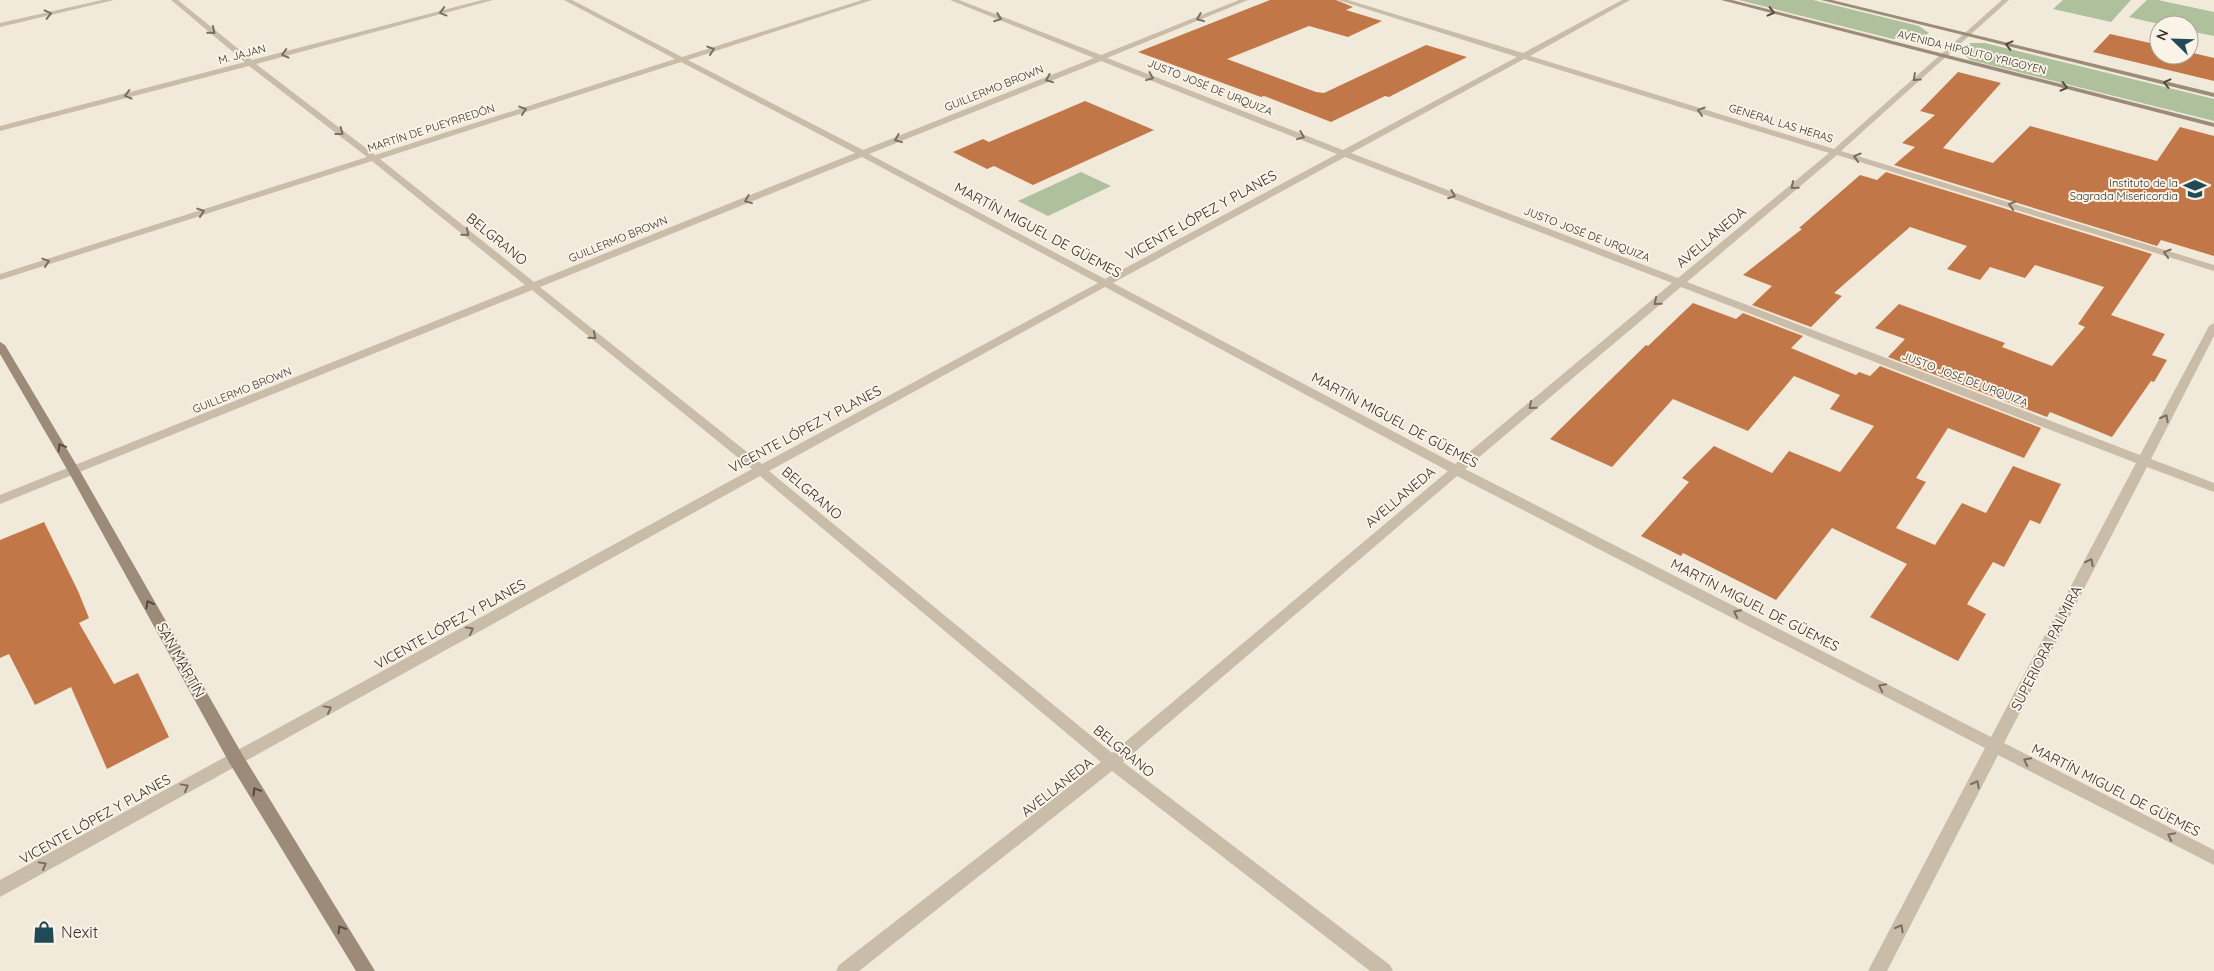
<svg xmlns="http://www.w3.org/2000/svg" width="2214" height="971" font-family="Quicksand,sans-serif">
	<rect width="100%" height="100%" fill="#f1eadb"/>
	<!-- green -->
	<g fill="#aec09c">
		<polygon points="1739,0 1813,0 1919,26 1929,33 1919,39 1893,39"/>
		<polygon points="2063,0 2131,0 2111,22 2053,9"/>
		<polygon points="2147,0 2158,0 2214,12 2214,36 2189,31 2189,25 2163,25 2129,17"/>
		<polygon points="1970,43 1985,43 2214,99 2214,121 1970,60 1961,50"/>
		<polygon points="1081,172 1111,186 1048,216 1018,201"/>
	</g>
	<!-- building -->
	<g fill="#c27748">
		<polygon points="1270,0 1336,0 1353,7 1346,10 1382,21 1348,37 1309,26 1227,59 1316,92 1324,93 1426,45 1467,57 1389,97 1385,96 1331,122 1264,96 1261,97 1138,52"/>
		<polygon points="2110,34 2159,45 2159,55 2189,55 2189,52 2214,58 2214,81 2093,52"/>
		<polygon points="1958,72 2001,83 1943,148 1993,163 2030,126 2157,161 2180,127 2214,136 2214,256 2161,240 2157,246 1894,165 1915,147 1902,143 1935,115 1920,111"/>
		<polygon points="1085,101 1154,130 1033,185 994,166 987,169 953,152 983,139 989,142"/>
		<polygon points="1886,172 2152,254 2111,315 2165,334 2152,355 2167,360 2154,382 2151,381 2112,437 2050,412 2047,417 1888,357 1905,339 1875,328 1899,304 2005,343 2002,347 2052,366 2085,327 2078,324 2104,287 2035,265 2025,278 1990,267 1980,280 1947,269 1967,246 1910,227 1834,293 1842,296 1811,327 1752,305 1772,286 1743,275 1802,229 1799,228 1860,175 1877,180"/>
		<polygon points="1693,303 1736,319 1743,313 1803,336 1791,348 1856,375 1859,372 1870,376 1880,366 2041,428 2024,458 1948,428 1916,478 1926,482 1896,528 1935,545 1962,503 1986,513 2013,466 2061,484 2040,524 2030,520 2004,567 1993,562 1967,604 1986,614 1958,661 1870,617 1907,564 1832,528 1776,600 1683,553 1681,556 1641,536 1689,482 1682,478 1714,446 1772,473 1789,451 1840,472 1874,426 1830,409 1840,395 1794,376 1748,431 1673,399 1612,467 1550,439 1646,345 1648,346"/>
		<polygon points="44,522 78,591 89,618 79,623 114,684 138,673 169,737 107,769 71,687 35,705 9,654 0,658 0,540"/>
	</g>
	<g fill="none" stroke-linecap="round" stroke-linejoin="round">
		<!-- street -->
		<g fill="#c9bca8" fill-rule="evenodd">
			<polygon points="102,0 114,0 0,27 0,23"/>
			<path d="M171 0H178L252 60 482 0H493L256 64 375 155 675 59 564 0H572L682 57 862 0H872L688 60 863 150 1094 58 950 0H959L1101 55 1239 0H1248L1107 58 1343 150 1517 57 1338 0H1348L1523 53 1622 0H1630L1530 56 1834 149 2002 0H2009L1841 151 2214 265V271L1837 155 1687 282 2140 455 2209 326 2214 323V336L2151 459 2214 483V492L2147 467 2004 743 2214 850V865L1998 755 1887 971H1868L1985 748 1457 476 1123 762 1390 965 1393 971H1370L1112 771 859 971H836L839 965 1101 762 760 476 0 897V880L752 469 532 290 0 504V495L525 285 372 161 0 280V274L367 157 249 66 0 131V126L245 62ZM1524 59 1829 153 1678 278 1351 153ZM1101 61 1337 154 1105 279 869 154ZM681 62 855 153 534 282 380 159ZM862 157 1098 283 762 464 540 287ZM1345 157 1672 283 1455 464 1113 283ZM1105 287 1448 471 1112 753 769 471ZM1681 287 2136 463 1991 737 1465 469Z"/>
		</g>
		<!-- secondary -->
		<g fill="#9c8b79" fill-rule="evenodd">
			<polygon points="1721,0 1732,0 2214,123 2214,127"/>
			<polygon points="1821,0 1832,0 2214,93 2214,97"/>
			<polygon points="0,342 5,345 80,471 242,754 375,971 356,971 230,764 68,471 0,354"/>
		</g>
	</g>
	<!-- one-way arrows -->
	<defs><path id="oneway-chevron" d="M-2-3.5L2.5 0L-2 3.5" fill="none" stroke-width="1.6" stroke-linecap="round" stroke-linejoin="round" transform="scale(1.25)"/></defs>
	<g stroke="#786e62">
		<use href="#oneway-chevron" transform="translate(443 12) rotate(165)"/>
		<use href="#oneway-chevron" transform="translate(48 14) rotate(-13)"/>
		<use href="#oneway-chevron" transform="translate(998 18) rotate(21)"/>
		<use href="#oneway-chevron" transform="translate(1200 18) rotate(158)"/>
		<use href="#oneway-chevron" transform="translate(212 31) rotate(40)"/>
		<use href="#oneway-chevron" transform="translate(711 50) rotate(-18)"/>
		<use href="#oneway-chevron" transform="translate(285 54) rotate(165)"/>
		<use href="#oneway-chevron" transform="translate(1150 77) rotate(22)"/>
		<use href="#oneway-chevron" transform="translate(1916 78) rotate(138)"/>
		<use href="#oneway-chevron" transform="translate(1049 79) rotate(158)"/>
		<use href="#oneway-chevron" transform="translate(128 95) rotate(165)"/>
		<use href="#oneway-chevron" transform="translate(523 110) rotate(-18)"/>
		<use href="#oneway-chevron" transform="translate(1701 111) rotate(-163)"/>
		<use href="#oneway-chevron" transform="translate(340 132) rotate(37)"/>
		<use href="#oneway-chevron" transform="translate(1301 136) rotate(22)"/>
		<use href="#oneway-chevron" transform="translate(898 139) rotate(158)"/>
		<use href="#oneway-chevron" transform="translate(1857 157) rotate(-163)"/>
		<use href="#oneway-chevron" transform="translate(1794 186) rotate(140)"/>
		<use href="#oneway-chevron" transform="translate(1452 195) rotate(21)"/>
		<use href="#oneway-chevron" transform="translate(748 200) rotate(158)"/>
		<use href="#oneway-chevron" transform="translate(2012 205) rotate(-163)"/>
		<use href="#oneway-chevron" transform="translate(201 212) rotate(-18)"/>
		<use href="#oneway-chevron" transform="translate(466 233) rotate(39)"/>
		<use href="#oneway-chevron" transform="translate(2167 253) rotate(-163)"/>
		<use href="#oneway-chevron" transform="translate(46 262) rotate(-18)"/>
		<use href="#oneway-chevron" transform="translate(1657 302) rotate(140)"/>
		<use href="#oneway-chevron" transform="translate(593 336) rotate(39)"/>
		<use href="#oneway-chevron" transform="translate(1532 406) rotate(140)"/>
		<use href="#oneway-chevron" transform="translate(2165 418) rotate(-62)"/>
		<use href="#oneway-chevron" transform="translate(2090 562) rotate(-63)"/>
		<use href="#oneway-chevron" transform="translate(1737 613) rotate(-153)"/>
		<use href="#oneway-chevron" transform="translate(470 630) rotate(-29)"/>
		<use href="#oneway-chevron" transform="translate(1882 687) rotate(-153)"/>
		<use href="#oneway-chevron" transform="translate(328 709) rotate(-29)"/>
		<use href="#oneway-chevron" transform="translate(2027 761) rotate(-153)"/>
		<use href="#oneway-chevron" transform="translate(1976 784) rotate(-62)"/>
		<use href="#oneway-chevron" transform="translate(185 787) rotate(-29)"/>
		<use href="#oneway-chevron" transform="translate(2171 836) rotate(-153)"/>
		<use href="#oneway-chevron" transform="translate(43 865) rotate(-29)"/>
		<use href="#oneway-chevron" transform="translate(1900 928) rotate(-62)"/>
	</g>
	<g stroke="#554a40">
		<use href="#oneway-chevron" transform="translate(1771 12) rotate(14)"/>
		<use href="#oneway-chevron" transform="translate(2009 45) rotate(-166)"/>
		<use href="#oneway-chevron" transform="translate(2167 83) rotate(-166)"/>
		<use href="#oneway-chevron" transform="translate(2064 87) rotate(14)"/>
		<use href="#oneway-chevron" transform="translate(61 447) rotate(-121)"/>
		<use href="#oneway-chevron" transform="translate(149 604) rotate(-119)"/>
		<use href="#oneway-chevron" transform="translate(256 791) rotate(-121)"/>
		<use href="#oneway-chevron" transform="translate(341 929) rotate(-121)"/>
	</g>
	<!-- icons -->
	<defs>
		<symbol id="school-bare" viewBox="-9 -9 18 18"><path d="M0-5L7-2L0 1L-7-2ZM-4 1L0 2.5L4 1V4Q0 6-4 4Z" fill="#1f4a56" stroke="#f9f3e8" stroke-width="2.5" paint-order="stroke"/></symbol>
		<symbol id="shop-bare" viewBox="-9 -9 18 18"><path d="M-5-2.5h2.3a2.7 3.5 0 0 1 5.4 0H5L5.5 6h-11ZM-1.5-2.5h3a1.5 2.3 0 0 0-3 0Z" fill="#1f4a56" stroke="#f9f3e8" stroke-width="2.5" paint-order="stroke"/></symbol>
	</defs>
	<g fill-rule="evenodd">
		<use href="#school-bare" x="2179" y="173" width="32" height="32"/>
		<use href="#shop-bare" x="28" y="916" width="32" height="32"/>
	</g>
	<g text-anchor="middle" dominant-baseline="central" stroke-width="4" stroke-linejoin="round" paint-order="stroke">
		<!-- far-street labels -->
		<g font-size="11" fill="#362e28" stroke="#f9f3e8">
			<text transform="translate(1972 52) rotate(14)">AVENIDA HIPÓLITO YRIGOYEN</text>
			<text transform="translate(242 54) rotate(-15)">M. JAJAN</text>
			<text transform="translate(1210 87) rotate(22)">JUSTO JOSÉ DE URQUIZA</text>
			<text transform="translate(994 88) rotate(-22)">GUILLERMO BROWN</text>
			<text transform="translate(1781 123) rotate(17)">GENERAL LAS HERAS</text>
			<text transform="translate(431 128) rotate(-18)">MARTÍN DE PUEYRREDÓN</text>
			<text transform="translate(1587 234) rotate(21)">JUSTO JOSÉ DE URQUIZA</text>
			<text transform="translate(618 239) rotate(-22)">GUILLERMO BROWN</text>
			<text transform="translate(1965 379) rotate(21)">JUSTO JOSÉ DE URQUIZA</text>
			<text transform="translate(242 390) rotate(-22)">GUILLERMO BROWN</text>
		</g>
		<!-- far-poi labels -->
		<g font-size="11" fill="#362e28" stroke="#f9f3e8" text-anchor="end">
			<text x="2178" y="183">Instituto de la<tspan x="2178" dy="13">Sagrada Misericordia</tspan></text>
		</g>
		<!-- street labels -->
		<g font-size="14" fill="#362e28" stroke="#f9f3e8">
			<text transform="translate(1201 215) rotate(-29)">VICENTE LÓPEZ Y PLANES</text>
			<text transform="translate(1038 230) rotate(28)">MARTÍN MIGUEL DE GÜEMES</text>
			<text transform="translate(1711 237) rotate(-40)">AVELLANEDA</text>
			<text transform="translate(497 239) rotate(39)">BELGRANO</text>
			<text transform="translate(1395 420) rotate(28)">MARTÍN MIGUEL DE GÜEMES</text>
			<text transform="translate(805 429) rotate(-28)">VICENTE LÓPEZ Y PLANES</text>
			<text transform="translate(812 493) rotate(40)">BELGRANO</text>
			<text transform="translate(1400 497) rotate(-40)">AVELLANEDA</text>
			<text transform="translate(1755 605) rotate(27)">MARTÍN MIGUEL DE GÜEMES</text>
			<text transform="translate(450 624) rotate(-29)">VICENTE LÓPEZ Y PLANES</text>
			<text transform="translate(2046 648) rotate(-63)">SUPERIORA PALMIRA</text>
			<text transform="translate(181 660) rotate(61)">SAN MARTÍN</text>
			<text transform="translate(1124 751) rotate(39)">BELGRANO</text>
			<text transform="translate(1057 787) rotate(-38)">AVELLANEDA</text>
			<text transform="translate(2116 790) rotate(27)">MARTÍN MIGUEL DE GÜEMES</text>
			<text transform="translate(95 819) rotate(-29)">VICENTE LÓPEZ Y PLANES</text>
		</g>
		<!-- near-poi labels -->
		<g font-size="16" fill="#362e28" stroke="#f9f3e8" text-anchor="start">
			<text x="61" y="932">Nexit</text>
		</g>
	</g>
	<!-- north arrow -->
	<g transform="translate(2174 40) rotate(293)"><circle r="24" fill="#f9f3e8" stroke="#aba49b"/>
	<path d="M0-4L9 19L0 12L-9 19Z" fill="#1f4a56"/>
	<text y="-8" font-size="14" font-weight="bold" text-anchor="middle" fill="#362e28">N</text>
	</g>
</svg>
